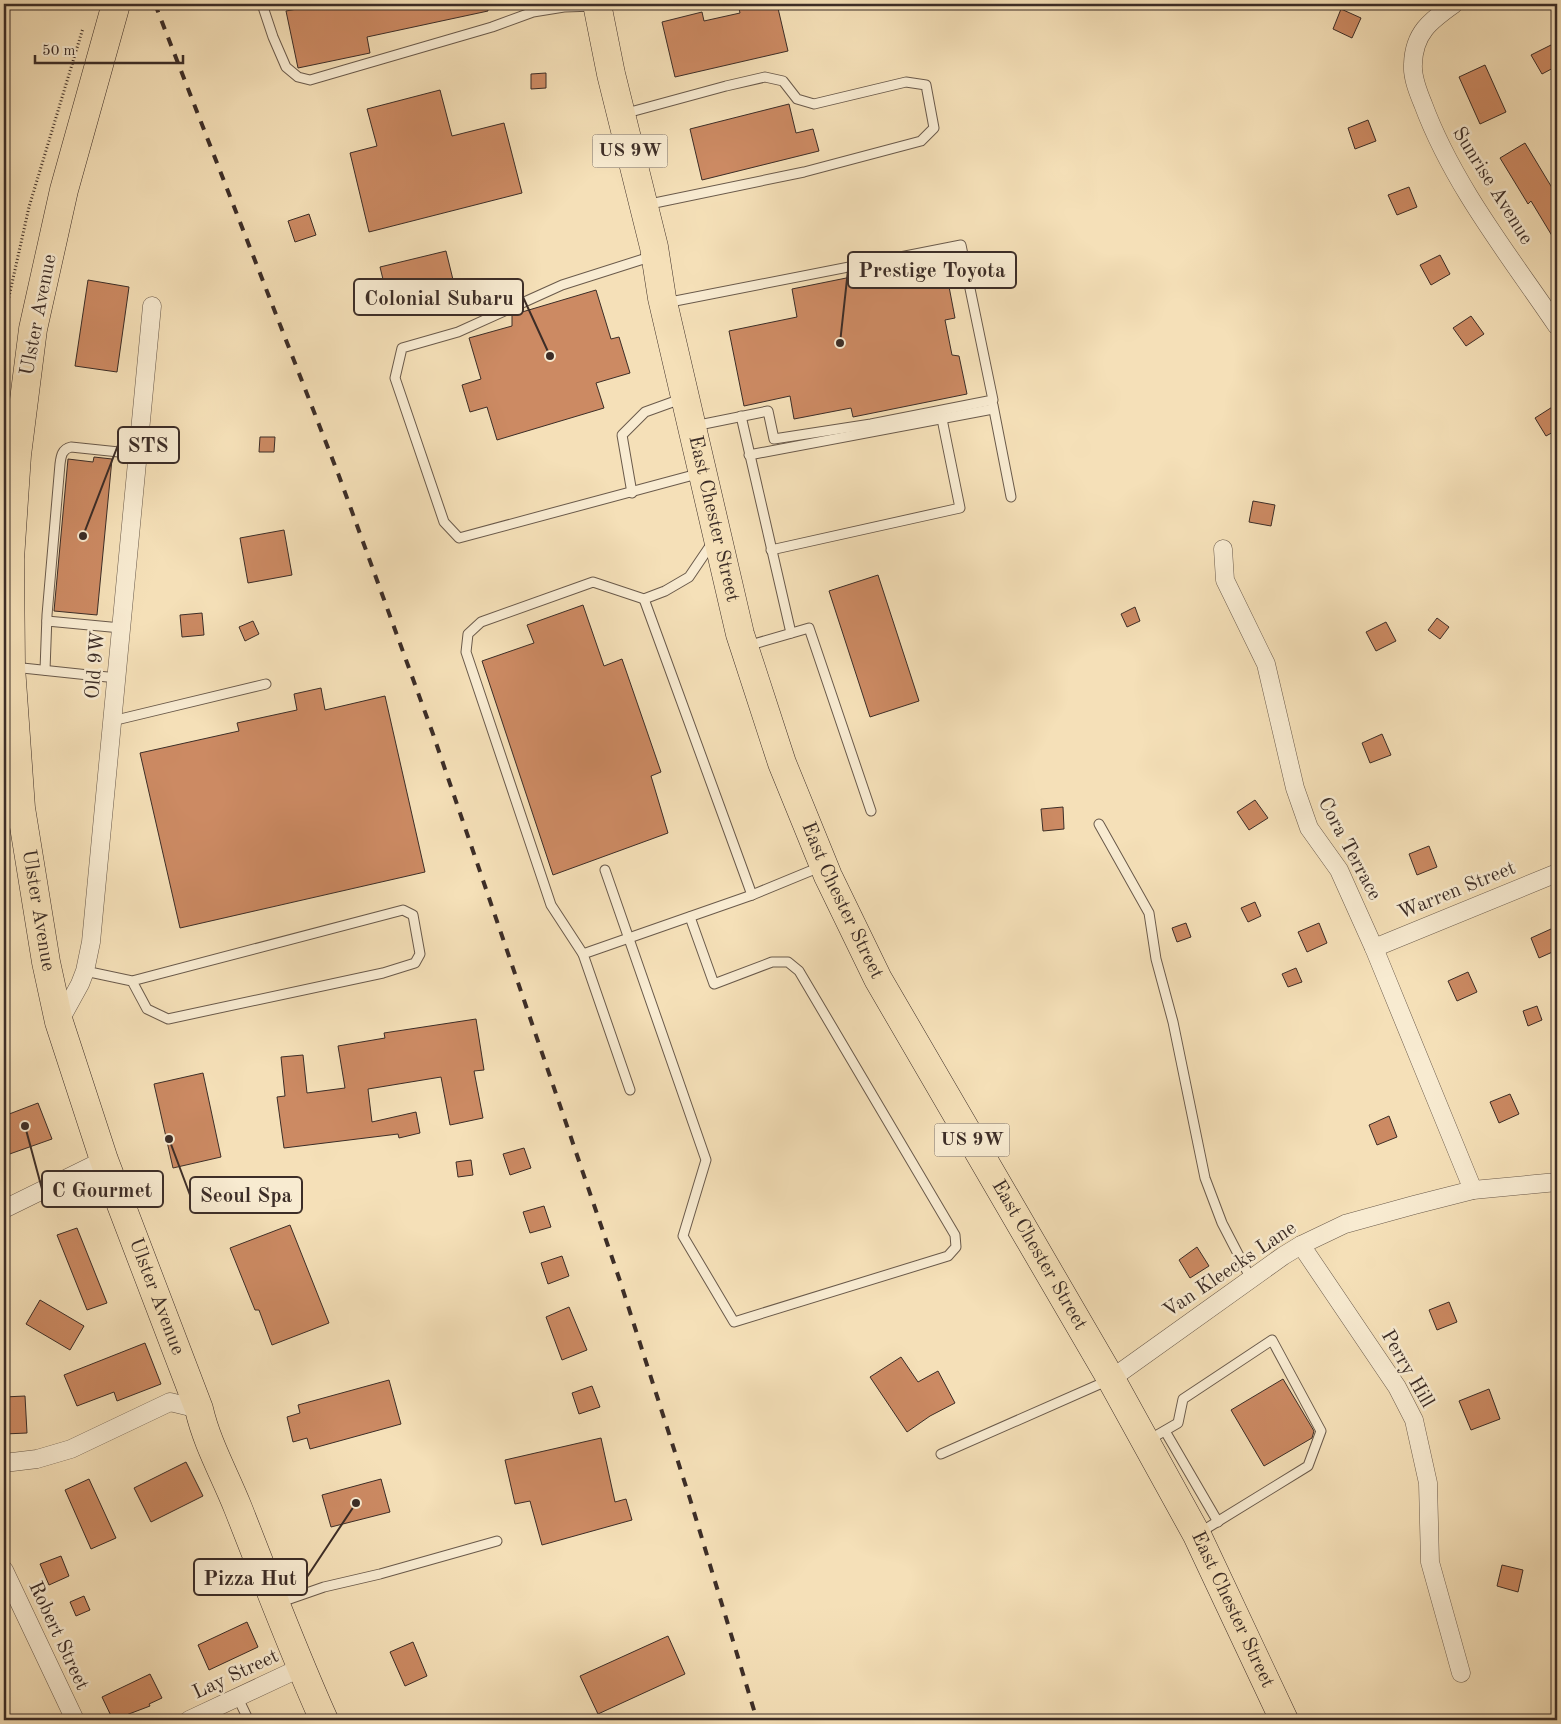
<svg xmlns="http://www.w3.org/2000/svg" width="1561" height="1724" font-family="'Old Standard TT',serif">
	<rect width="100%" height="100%" fill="#f5e0b8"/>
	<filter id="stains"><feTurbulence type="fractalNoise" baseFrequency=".004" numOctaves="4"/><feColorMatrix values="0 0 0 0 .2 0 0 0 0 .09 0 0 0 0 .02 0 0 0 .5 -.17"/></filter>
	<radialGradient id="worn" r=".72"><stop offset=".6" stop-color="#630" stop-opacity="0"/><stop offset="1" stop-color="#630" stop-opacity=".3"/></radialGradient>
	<!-- building -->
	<g fill="#cc8a63" stroke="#3c2d27">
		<polygon points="307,4 487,4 488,11 367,37 370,53 298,68 286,11 308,7"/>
		<polygon points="738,4 777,4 788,51 675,77 662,22 702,12 704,21 740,13"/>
		<polygon points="1341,9 1361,18 1352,38 1333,29"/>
		<polygon points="1551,45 1557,57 1557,66 1542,74 1531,55"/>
		<polygon points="1485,65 1506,112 1480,124 1459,77"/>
		<polygon points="546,73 546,88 531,89 531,74"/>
		<polygon points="440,90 452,136 504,123 522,193 369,232 350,153 377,146 367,109"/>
		<polygon points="789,104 796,133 813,129 819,151 702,180 690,129"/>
		<polygon points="1368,120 1376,141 1355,149 1348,128"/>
		<polygon points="1525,143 1557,196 1557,244 1531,201 1528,204 1500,158"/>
		<polygon points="1409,187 1417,207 1397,215 1388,195"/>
		<polygon points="309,214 316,235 295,242 288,221"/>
		<polygon points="446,251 457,296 391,312 380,267"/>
		<polygon points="1440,255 1450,274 1431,285 1420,265"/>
		<polygon points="946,271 955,318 945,320 952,355 959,356 967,394 853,417 851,408 794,419 790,396 744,406 729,331 797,317 792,289 871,273 873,286"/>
		<polygon points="88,280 129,287 117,372 75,366"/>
		<polygon points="596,290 611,339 619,337 630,373 596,383 604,408 497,440 487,407 470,412 462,385 481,379 469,338 512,326 512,315"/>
		<polygon points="1471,316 1484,334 1466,346 1453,328"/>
		<polygon points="1557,404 1557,430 1546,436 1535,418"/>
		<polygon points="260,437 275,437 274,452 259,452"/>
		<polygon points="94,457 112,459 97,615 54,611 68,459 93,462"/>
		<polygon points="1253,501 1275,505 1271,526 1249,522"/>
		<polygon points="284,530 292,575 248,583 240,538"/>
		<polygon points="878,575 919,701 870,717 829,591"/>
		<polygon points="583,605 604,666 622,659 661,772 651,776 668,833 553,875 482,661 534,643 527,625"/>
		<polygon points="1135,607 1140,621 1127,627 1121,614"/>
		<polygon points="202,613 204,635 182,637 180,615"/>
		<polygon points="1437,618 1449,627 1440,639 1428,630"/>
		<polygon points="253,621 259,634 245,641 239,627"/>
		<polygon points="1386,622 1396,641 1376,651 1366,632"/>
		<polygon points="321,688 325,710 385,696 425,872 180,928 140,753 239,731 237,723 297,710 294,694"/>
		<polygon points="1382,734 1391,755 1370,763 1362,743"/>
		<polygon points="1255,800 1268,818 1249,830 1237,812"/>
		<polygon points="1063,807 1064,829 1043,831 1041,809"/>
		<polygon points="1429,846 1437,867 1417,875 1409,854"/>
		<polygon points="1255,902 1261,916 1248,922 1241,908"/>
		<polygon points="1186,923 1191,937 1177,942 1172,928"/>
		<polygon points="1319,923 1327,943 1307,952 1298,932"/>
		<polygon points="1551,929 1557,944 1557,950 1539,958 1531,938"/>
		<polygon points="1296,968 1302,982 1288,987 1282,974"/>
		<polygon points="1468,972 1477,992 1457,1001 1448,981"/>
		<polygon points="1537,1006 1542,1020 1528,1026 1523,1011"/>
		<polygon points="476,1019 484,1070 474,1071 483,1118 450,1125 441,1077 368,1089 372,1122 416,1112 420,1133 399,1138 398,1134 284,1148 277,1097 285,1096 281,1057 303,1055 307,1093 345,1088 338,1046 385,1038 384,1033"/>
		<polygon points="203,1073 221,1157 173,1168 154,1084"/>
		<polygon points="1510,1094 1519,1114 1499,1123 1490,1102"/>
		<polygon points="38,1103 52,1139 4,1156 4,1116"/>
		<polygon points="1389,1116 1397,1137 1377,1145 1369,1125"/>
		<polygon points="524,1148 531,1168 510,1175 503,1154"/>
		<polygon points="471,1160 473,1175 458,1177 456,1162"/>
		<polygon points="544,1206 551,1227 530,1233 523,1212"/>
		<polygon points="290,1225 329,1323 272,1345 259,1310 255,1310 230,1248"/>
		<polygon points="77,1228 107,1303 87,1310 57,1235"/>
		<polygon points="1197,1247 1209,1266 1190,1278 1179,1260"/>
		<polygon points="562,1256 569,1276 548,1284 541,1263"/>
		<polygon points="40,1300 84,1326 70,1350 26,1324"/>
		<polygon points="1449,1302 1457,1322 1437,1330 1429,1310"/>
		<polygon points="569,1307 587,1350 562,1360 546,1317"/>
		<polygon points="145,1343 161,1384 117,1401 114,1392 77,1406 64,1375"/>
		<polygon points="901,1357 918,1382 938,1371 955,1403 930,1416 907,1432 870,1377"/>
		<polygon points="1283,1379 1314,1431 1312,1438 1264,1466 1231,1410"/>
		<polygon points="389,1380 401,1424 310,1449 307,1438 293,1442 287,1417 300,1413 298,1405"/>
		<polygon points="592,1386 600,1407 579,1414 572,1393"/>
		<polygon points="1489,1389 1500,1419 1471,1430 1459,1401"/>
		<polygon points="25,1396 27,1433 4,1434 4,1397"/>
		<polygon points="601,1438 615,1502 626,1499 632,1520 542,1545 530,1501 515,1504 505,1460"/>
		<polygon points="186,1462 203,1496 151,1522 134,1488"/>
		<polygon points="89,1479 116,1538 91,1549 65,1490"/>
		<polygon points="381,1479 390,1512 331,1527 322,1495"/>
		<polygon points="61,1556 69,1576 49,1585 40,1564"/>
		<polygon points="1502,1565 1523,1570 1518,1592 1497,1586"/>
		<polygon points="84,1596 90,1610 76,1616 70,1602"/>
		<polygon points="247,1622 258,1647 209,1670 198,1645"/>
		<polygon points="668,1636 685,1674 598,1714 580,1676"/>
		<polygon points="413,1642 427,1676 405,1686 390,1652"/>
		<polygon points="150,1674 162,1698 149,1704 150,1706 113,1720 102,1697"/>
	</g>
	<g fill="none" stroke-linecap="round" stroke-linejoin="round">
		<defs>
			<g id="lane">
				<polyline points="262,4 273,37 286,67 298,77 310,80 492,27 533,12 564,7 596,6"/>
				<polyline points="623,114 726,86 765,77 783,81 797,99 814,104 906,82 926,85 934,128 921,141 804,172 645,205"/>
				<polyline points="653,256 562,285 458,332 402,348 395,378 444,522 459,538 701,473"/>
				<polyline points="665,303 961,245 993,400 871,424 774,439 768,411 694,426"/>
				<polyline points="993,405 1011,497"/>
				<polyline points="741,416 791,633"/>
				<polyline points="749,455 993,409"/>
				<polyline points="632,493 622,435 645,412 681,399"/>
				<polyline points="771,550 960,508 942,419"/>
				<polyline points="644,599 752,895"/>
				<polyline points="47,621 121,628"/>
				<polyline points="747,646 809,628 871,811"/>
				<polyline points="13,667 117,678"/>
				<path d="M45 670 47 615 60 464C61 456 62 449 71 447L138 454"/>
				<polyline points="112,721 266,684"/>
				<polyline points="1099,824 1149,913 1156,959 1173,1022 1205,1178 1222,1223 1251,1279"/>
				<polyline points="605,870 706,1160 683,1236 734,1322 948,1256 956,1247 955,1235 799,971 788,962 772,962 714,984 690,917"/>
				<polyline points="583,954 551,905 466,652 468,634 481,622 593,582 644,599 665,591 689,577 712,543"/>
				<polyline points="85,971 132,981 403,910 413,915 420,954 415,963 383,973 168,1019 147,1009 132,981"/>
				<polyline points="630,1090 583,954 752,895 820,867"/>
				<polyline points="1165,1431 1218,1522"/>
				<polyline points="1147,1441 1178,1423 1183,1399 1272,1340 1321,1431 1308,1466 1199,1533"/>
				<polyline points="941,1454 1109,1380"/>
				<polyline points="278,1603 324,1587 380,1574 497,1541"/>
				<polyline points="237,1696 247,1717 245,1720"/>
			</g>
			<g id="street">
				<path d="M1454 4C1430 21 1414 33 1413 64 1412 77 1418 92 1423 104 1453 185 1509 255 1557 326"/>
				<polyline points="1223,549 1225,580 1266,664 1295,788 1309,828 1339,870 1374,948 1473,1190"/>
				<polyline points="1374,948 1557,873"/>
				<polyline points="59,1022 80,984 85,971 91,942 152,306"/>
				<polyline points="4,1209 104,1160"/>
				<polyline points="1301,1245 1397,1387 1414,1420 1428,1483 1430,1562 1461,1673"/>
				<polyline points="1111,1379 1283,1256 1301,1245 1345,1224 1414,1205 1473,1190 1557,1182"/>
				<polyline points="4,1463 37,1459 71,1449 170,1402 199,1409"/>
				<polyline points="4,1570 75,1720"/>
				<polyline points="189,1720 300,1668"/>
			</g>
			<g id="primary">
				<path id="s1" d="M116 4 64 190 33 329 17 455 10 559 11 667 21 808 46 962 59 1022 104 1160 199 1409C207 1444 225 1475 238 1508 266 1579 293 1651 324 1720"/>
				<path id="s2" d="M597 4 611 74 654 247 662 298 740 634 782 763 828 876 878 979 1111 1379 1197 1535 1284 1720"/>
			</g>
		</defs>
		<!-- lane casing -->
		<use href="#lane" stroke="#6a5a4b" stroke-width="11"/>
		<!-- street casing -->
		<use href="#street" stroke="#6a5a4b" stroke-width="19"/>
		<!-- primary casing -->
		<use href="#primary" stroke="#3c2d27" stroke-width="29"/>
		<!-- path -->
		<polyline stroke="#3c2d27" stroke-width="3" stroke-dasharray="1 2.5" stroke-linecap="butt" points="4,332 6,310 29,207 83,28"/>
		<!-- lane -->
		<use href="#lane" stroke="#f8ebd1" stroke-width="9"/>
		<!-- street -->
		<use href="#street" stroke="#f8ebd1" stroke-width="18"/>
		<!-- primary -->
		<use href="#primary" stroke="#f5e0b8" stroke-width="28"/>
		<!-- rail -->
		<polyline stroke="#3c2d27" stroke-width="4" stroke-dasharray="9 9" stroke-linecap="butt" points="155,4 339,476 433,734 620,1281 690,1499 757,1720"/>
	</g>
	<g text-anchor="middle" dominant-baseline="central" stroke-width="5" stroke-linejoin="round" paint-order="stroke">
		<!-- shield labels -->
		<g fill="#f8ebd1" stroke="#74665a" stroke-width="1">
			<rect x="592.5" y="134.5" width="75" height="33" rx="4"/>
			<rect x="934.5" y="1123.5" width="75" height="33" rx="4"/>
		</g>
		<g font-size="19" font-weight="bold" fill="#3c2d27">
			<text x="630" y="151">US 9W</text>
			<text x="972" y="1140">US 9W</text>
		</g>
		<!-- street labels -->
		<g font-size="20" fill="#3c2d27" stroke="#f8ebd1">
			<text transform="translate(1492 186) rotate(58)">Sunrise Avenue</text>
			<text transform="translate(39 315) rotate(-79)">Ulster Avenue</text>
			<text stroke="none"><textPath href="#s2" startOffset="528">East Chester Street</textPath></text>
			<text transform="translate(96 665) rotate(-85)">Old 9W</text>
			<text transform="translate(1349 849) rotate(62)">Cora Terrace</text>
			<text transform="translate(1457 891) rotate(-22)">Warren Street</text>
			<text stroke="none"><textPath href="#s2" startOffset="932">East Chester Street</textPath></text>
			<text stroke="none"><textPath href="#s1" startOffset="920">Ulster Avenue</textPath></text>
			<text stroke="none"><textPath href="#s2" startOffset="1338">East Chester Street</textPath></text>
			<text transform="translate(1230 1270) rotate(-34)">Van Kleecks Lane</text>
			<text stroke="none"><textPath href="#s1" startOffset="1325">Ulster Avenue</textPath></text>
			<text transform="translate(1407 1369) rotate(60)">Perry Hill</text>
			<text stroke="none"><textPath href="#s2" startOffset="1742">East Chester Street</textPath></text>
			<text transform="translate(58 1636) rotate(65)">Robert Street</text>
			<text transform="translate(236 1675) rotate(-25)">Lay Street</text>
		</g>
	</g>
	<!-- callouts -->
	<path fill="none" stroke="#3c2d27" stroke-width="2" d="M840 343L848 270M550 356L523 297M83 536L118 445M25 1126L42 1189M169 1139L190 1195M356 1503L307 1577"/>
	<g fill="#3c2d27" stroke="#f8ebd1" stroke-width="2">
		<circle cx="840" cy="343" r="5"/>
		<circle cx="550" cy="356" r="5"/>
		<circle cx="83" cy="536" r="5"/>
		<circle cx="25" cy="1126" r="5"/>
		<circle cx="169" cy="1139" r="5"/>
		<circle cx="356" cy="1503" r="5"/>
	</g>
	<g fill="#f8ebd1" stroke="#3c2d27" stroke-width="2">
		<rect x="848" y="252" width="168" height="36" rx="5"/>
		<rect x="354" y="279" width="169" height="36" rx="5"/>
		<rect x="118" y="427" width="61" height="36" rx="5"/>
		<rect x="42" y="1171" width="121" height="36" rx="5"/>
		<rect x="190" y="1177" width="112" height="36" rx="5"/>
		<rect x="194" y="1559" width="113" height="36" rx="5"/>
	</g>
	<g font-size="21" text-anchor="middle" font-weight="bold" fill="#3c2d27">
		<text x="932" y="277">Prestige Toyota</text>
		<text x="439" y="305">Colonial Subaru</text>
		<text x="148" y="452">STS</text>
		<text x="102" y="1197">C Gourmet</text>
		<text x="246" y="1202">Seoul Spa</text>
		<text x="250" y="1585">Pizza Hut</text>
	</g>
	<!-- margin -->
	<rect width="1561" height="1724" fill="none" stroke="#f5e0b8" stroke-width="20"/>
	<rect x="5" y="5" width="1551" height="1714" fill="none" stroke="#3c2d27" stroke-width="2.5"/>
	<rect x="10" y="10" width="1541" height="1704" fill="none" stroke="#3c2d27"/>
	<!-- scale -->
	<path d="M35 55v8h148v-8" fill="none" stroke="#3c2d27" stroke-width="2.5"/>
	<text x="42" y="55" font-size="15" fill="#3c2d27" stroke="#f8ebd1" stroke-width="4" paint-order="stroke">50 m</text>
	<rect width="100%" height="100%" filter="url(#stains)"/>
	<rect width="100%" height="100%" fill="url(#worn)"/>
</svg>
